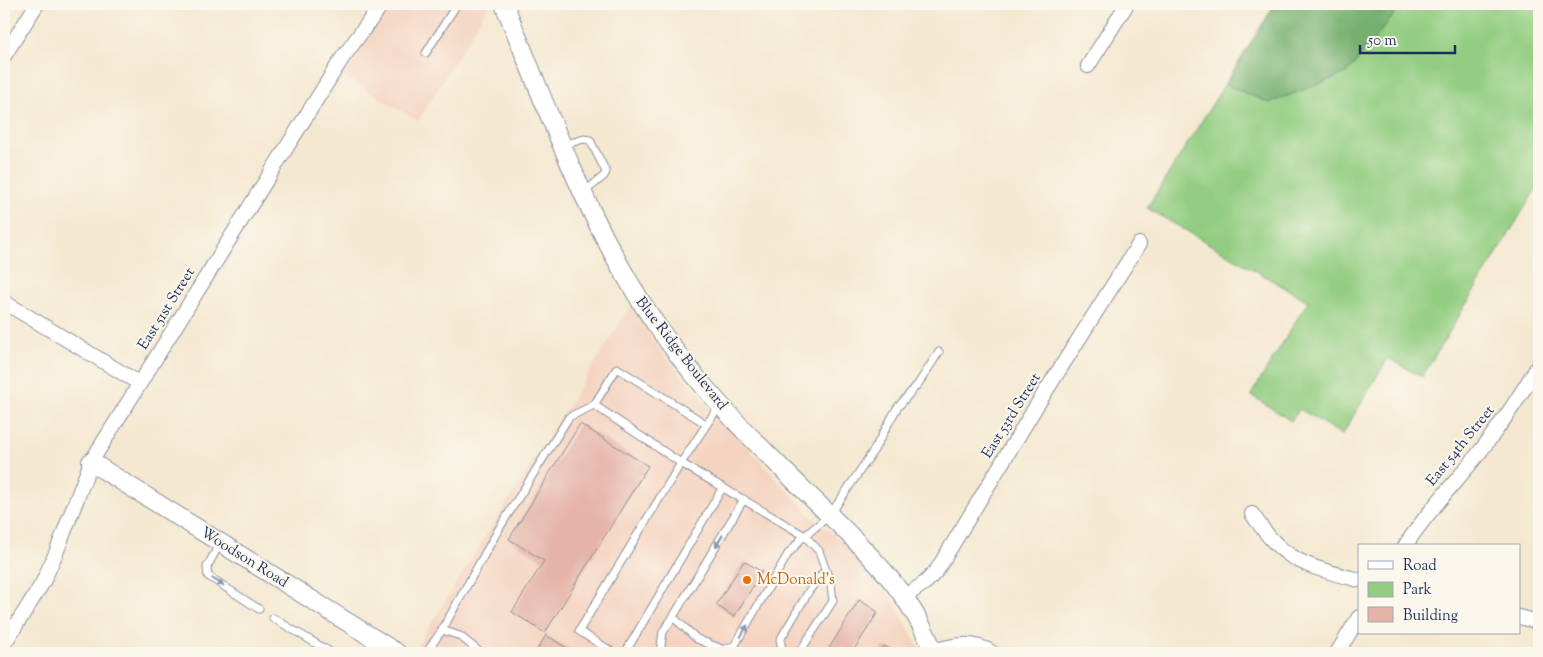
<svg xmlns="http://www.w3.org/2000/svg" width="1543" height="657" font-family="'Sorts Mill Goudy',serif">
	<rect width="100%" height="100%" fill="#fbf7ec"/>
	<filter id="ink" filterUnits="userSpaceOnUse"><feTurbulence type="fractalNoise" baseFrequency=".02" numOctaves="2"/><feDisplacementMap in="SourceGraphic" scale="10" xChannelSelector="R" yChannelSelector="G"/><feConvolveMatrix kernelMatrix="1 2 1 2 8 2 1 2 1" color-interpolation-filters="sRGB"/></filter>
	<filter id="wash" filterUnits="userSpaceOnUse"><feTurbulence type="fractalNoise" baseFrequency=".0096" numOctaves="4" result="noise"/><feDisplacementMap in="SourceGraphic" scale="20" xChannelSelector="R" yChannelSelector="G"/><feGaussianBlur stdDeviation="1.12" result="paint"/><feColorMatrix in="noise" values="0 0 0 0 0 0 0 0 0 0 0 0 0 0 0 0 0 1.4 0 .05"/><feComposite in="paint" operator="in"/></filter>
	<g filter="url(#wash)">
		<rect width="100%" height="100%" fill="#f4e8d0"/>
		<!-- built -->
		<g fill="#f4d3c0">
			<polygon points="391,4 490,4 418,121 340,74 359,44"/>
			<polygon points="632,304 652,339 681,375 811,516 846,544 873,573 895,604 922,653 422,653 415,649"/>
		</g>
		<!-- green -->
		<polygon fill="#93cd81" stroke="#577e70" points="1425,4 1539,4 1539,184 1422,377 1388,358 1342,435 1300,409 1291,421 1251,395 1308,301 1147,208 1225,84 1269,103 1347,73 1401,6"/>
		<!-- forest -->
		<polygon fill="#76b06f" stroke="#487066" points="1275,4 1425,4 1401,6 1347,73 1269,103 1225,84"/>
		<g id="blocks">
			<!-- building -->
			<g fill="#e5b3a7">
				<polygon points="580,424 648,466 545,633 512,612 544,561 509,539"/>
				<polygon points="744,561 762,572 759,576 761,578 756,586 754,585 734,617 716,605"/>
				<polygon points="859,600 878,612 852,653 826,653"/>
				<polygon points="546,635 575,653 535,653"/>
				<polygon points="884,646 899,653 881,653"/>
			</g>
		</g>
	</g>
	<g filter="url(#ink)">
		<use href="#blocks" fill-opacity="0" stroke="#888c97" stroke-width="1"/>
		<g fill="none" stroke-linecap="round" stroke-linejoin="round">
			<defs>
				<g id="service">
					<polyline points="426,53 457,4"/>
					<polyline points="563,145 584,139 590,140 606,172 604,176 583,193"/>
					<polyline points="706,424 617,368 594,405 681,463 805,536 819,551 831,585 833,601 799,653"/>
					<polyline points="744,499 673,617 697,639 724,650 735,645 788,554 801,539 830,515 874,450 897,408 918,384 939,352"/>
					<polyline points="220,543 207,567 208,576 259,609"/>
					<polyline points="273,618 332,653"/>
					<polyline points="442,630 497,532 569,417 594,405"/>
					<polyline points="426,653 442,630 460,636 481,653"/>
					<polyline points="614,653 579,631 681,463 719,406"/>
					<polyline points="625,653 723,487"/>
					<polyline points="660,653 663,632 673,617"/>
					<polyline points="788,653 782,648 780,640 809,591 825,570"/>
				</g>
				<g id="minor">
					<polyline points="4,56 37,4"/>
					<polyline points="1088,66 1127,4"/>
					<polyline points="4,302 139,383"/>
					<path d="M1252 514C1259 524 1266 534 1274 542 1296 566 1329 572 1359 580"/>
					<path d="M1405 546C1427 512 1454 484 1479 453 1501 425 1521 395 1539 364"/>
					<polyline points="904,597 926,582 937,570 1037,405 1139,244"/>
					<polyline points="1519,617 1539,622"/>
					<polyline points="4,644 42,584 56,553 91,462 341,60 382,4"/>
					<path d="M934 651C954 644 973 641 993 653"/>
					<polyline points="1337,653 1359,617"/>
				</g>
				<g id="tertiary">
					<path d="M504 4C553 122 595 245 673 348 714 403 764 451 813 499 861 546 909 588 934 653"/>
					<polyline points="91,462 397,653"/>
				</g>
			</defs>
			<!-- service casing -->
			<use href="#service" stroke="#888c97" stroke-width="9"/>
			<!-- minor casing -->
			<use href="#minor" stroke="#888c97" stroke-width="16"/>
			<!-- tertiary casing -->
			<use href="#tertiary" stroke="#888c97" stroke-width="20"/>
			<!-- service -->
			<use href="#service" stroke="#fff" stroke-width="7"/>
			<!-- minor -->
			<use href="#minor" stroke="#fff" stroke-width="14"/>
			<!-- tertiary -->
			<use href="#tertiary" stroke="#fff" stroke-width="18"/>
		</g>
		<!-- one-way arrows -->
		<defs><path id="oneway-solid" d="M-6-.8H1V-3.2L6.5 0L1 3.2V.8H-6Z" transform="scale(1.25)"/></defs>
		<g fill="#8d97ae">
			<use href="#oneway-solid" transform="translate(719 541) rotate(121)"/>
			<use href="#oneway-solid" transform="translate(218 582) rotate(33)"/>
			<use href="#oneway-solid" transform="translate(744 631) rotate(-60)"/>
		</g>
	</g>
	<!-- markers -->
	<circle fill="#e8710a" stroke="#fbf7ec" stroke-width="2" cx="747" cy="580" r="5"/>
	<g text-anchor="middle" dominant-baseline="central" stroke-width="4" stroke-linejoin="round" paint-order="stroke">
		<!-- street labels -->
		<g font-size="15" fill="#1b2f5e" stroke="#fbf7ec">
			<text transform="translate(167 309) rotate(-58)">East 51st Street</text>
			<text transform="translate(681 354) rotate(52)">Blue Ridge Boulevard</text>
			<text transform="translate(1012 416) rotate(-58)">East 53rd Street</text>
			<text transform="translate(1461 446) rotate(-51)">East 54th Street</text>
			<text transform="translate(244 558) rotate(32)">Woodson Road</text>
		</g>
		<!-- food labels -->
		<g font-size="15" fill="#c56008" stroke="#fbf7ec" text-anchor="start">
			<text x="757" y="580">McDonald's</text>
		</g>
	</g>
	<!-- margin -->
	<rect width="1543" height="657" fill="none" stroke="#fbf7ec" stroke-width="20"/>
	<!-- legend -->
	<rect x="1358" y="544" width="162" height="90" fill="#fbf7ec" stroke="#a1a7b3"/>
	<rect x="1368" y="561" width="25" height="8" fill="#ffffff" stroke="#a1a7b3"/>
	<text x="1403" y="570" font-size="15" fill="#1b2f5e">Road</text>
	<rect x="1368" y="582" width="25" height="15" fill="#93cd81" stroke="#a1a7b3"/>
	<text x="1403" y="594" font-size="15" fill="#1b2f5e">Park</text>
	<rect x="1368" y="607" width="25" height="15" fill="#e5b3a7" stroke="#a1a7b3"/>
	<text x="1403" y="620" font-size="15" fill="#1b2f5e">Building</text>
	<!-- scale -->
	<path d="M1360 45v8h95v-8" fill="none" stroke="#1b2f5e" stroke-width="2.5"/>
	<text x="1368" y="45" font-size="15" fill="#1b2f5e" stroke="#fbf7ec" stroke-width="4" paint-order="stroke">50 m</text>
</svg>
